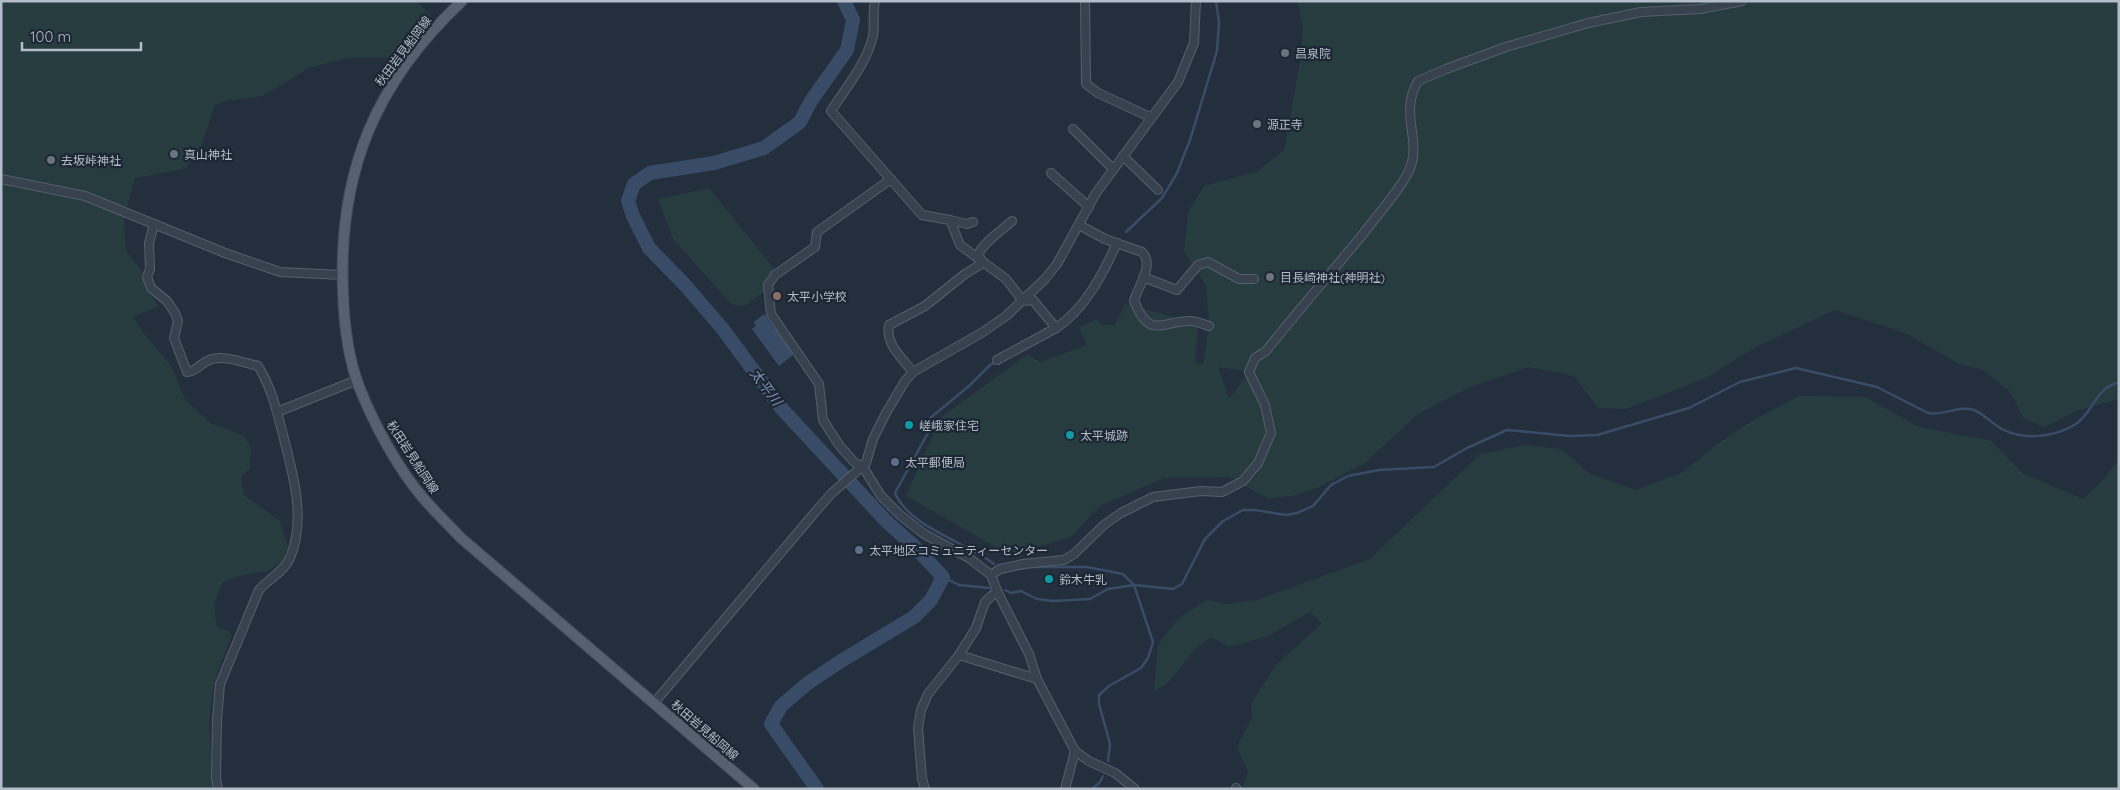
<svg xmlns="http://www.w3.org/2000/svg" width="2120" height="790" font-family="Quicksand,'Noto Sans JP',sans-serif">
	<rect width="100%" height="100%" fill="#242f3e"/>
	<!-- green -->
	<g fill="#263c3f" fill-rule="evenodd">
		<path d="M1 1H417L431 16C427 32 408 46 397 57L347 58 309 68 263 96 225 101 215 105 201 147 185 169 135 178 124 219 126 251 142 271 147 291 159 306 133 317 145 335 171 366 186 401 211 423 244 436 251 448 250 468 241 477 244 495 280 521 288 547 283 561 268 571 238 576 222 583 214 605 217 628 227 630 232 635 214 682 209 724 214 789H1Z"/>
		<path d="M1297 1H2119V399L2076 411 2044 427 2024 419 2010 392 1983 370 1959 364 1905 333 1835 310 1756 347 1706 378 1626 409 1598 408 1574 376 1529 367 1470 387 1418 414 1365 463 1319 487 1297 495 1269 499 1229 477 1164 478 1100 506 1072 536 1011 556 906 496 940 418 1028 354 1040 362 1087 345 1079 328 1096 319 1104 325H1115L1125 304 1170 316 1199 321 1195 363 1203 364 1209 326 1206 286 1184 251 1188 212 1204 186 1258 171 1284 150 1301 57 1303 26ZM1218 367 1249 372 1230 398H1229Z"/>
		<polygon points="709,188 776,271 764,292 744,306 731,304 673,239 658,199"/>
		<polygon points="1799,396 1865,397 1919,427 1992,441 2022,473 2083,499 2100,483 2119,460 2119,789 1241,789 1248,773 1237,746 1252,718 1251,704 1275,666 1322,623 1310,612 1268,636 1229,647 1211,637 1195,649 1167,684 1154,691 1158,644 1180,617 1207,600 1227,604 1257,600 1370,559 1480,454 1525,445 1561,449 1590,474 1636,490 1683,472 1717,444 1750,422"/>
	</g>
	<!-- water -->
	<polygon fill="#394c67" points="764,314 794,354 779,366 752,329 756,326 754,322"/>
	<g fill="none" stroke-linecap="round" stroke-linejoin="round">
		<!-- stream -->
		<g stroke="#394c67" stroke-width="2.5">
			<polyline points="1126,232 1162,198 1177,173 1190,140 1217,51 1219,22 1216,1"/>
			<path d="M994 564C966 542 909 527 895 493L930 429 929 419 969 386 990 365 997 361"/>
			<polyline points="1004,572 1029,567 1087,567 1123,574 1134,585 1153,642 1148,658 1141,668 1109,686 1099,695 1099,704 1110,744 1108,761"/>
			<polyline points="943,577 959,585 989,588"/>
			<path d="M1005 590 1011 593 1021 591 1037 599 1053 601 1090 599 1108 589 1134 585 1173 589 1182 584 1205 539 1223 521 1243 510H1255L1286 515 1297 513 1313 506 1331 485 1348 476 1379 470 1434 467 1467 448 1507 430 1570 436 1597 435 1689 408 1740 382 1796 368 1877 387 1928 413C1943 416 1959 405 1974 410 1984 414 1992 424 2002 429 2024 441 2055 437 2076 424 2089 415 2093 400 2105 389 2109 386 2114 384 2119 382"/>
			<polyline points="1092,789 1100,782 1103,776"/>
		</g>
		<!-- river -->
		<polyline stroke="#394c67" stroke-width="14" points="817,789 771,724 781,706 808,683 841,661 914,617 931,600 943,577 913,545 887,522 782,409 722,328 685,285 649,248 633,216 628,201 634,184 650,173 714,163 764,148 800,122 811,101 847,50 853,20 844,1"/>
		<defs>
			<g id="minor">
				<path d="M875 1C872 13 875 25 873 36 867 63 845 89 831 111L922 215 950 220 960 245 1006 279 1023 301 1033 300 1056 328C1085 309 1103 274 1117 243"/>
				<polyline points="1085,1 1086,84 1098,93 1152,118"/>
				<polyline points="1073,129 1113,169"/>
				<polyline points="1123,156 1158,190"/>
				<polyline points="1051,173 1089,207"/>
				<polyline points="1,179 85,196 225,253 280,272 342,275"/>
				<polyline points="891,179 817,232 815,247 775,275 768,285 771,314 819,384 823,420 839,445 854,462 863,467 881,496 900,515 924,534 969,558 991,575 997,591 1029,654 1037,679 1075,751 1089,761 1115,773 1135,789"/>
				<polyline points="950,220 967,224 973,222"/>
				<path d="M154 224 149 243 150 269 147 277 151 288 167 301 175 313 178 321 174 338 187 372C197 371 199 365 207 361 221 353 244 363 258 366 271 387 276 408 282 431 292 471 307 517 290 558 284 572 268 579 259 590L220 684 217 720 216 778 218 789"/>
				<path d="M1079 225 1105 239 1142 252C1155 265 1138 286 1134 301 1150 340 1161 321 1190 321 1196 321 1203 324 1209 326"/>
				<polyline points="1143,277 1177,290 1198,265 1208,262 1239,279 1254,279"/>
				<polyline points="997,360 1056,328"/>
				<path d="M913 372C902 358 885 344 889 325L925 306 965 274 983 263 978 254C986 240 1000 232 1012 221"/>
				<polyline points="277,412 357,380"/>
				<path d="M991 575 1000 569 1023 564 1064 560 1074 554 1105 524 1121 513 1153 497 1201 491 1222 492 1243 481 1258 463 1271 433 1265 405 1249 372 1255 358 1266 351C1298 311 1331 273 1363 234 1378 214 1396 195 1408 173 1424 141 1398 115 1418 81L1446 69 1506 47 1588 23 1641 12 1700 9 1742 1"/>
				<polyline points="959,655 1037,679"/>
				<polyline points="654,703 816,511 832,493 866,463 873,439 886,413 905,381 913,372 983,332 1006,316 1045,279 1057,264 1096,193 1178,82 1194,43 1196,1"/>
				<polyline points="1236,788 1237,789"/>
				<polyline points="925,789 922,779 918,728 921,710 928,694 959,655 976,628 985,602 997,591"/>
				<polyline points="1065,789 1075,751"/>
			</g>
			<path id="major" d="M462 1C375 83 338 172 343 292 344 323 348 359 360 389 375 426 398 469 424 499 436 513 449 525 461 538L754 789"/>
		</defs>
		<!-- minor casing -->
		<use href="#minor" stroke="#565f6c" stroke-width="10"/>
		<!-- major casing -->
		<use href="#major" stroke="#414a57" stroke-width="12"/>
		<!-- minor -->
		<use href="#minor" stroke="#38414e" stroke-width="8"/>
		<!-- major -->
		<use href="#major" stroke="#56606e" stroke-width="10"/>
	</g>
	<!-- markers -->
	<g fill="#6b7280" stroke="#1d2633" stroke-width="2">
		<circle cx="1285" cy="53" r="5"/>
		<circle cx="1257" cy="124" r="5"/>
		<circle cx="174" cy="154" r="5"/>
		<circle cx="51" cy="160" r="5"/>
		<circle cx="1270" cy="277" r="5"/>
	</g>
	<circle fill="#8d6e63" stroke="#1d2633" stroke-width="2" cx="777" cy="296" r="5"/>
	<g fill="#0f9aa8" stroke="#1d2633" stroke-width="2">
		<circle cx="909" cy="425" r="5"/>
		<circle cx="1070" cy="435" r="5"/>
		<circle cx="1049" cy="579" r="5"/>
	</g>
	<g fill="#5c6f8a" stroke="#1d2633" stroke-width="2">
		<circle cx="895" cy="462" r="5"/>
		<circle cx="859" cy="550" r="5"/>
	</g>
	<g text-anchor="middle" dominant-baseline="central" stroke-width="4.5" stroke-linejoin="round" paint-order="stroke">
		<!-- street labels -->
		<g font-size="12" fill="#b4bcc9" stroke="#1d2633">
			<text transform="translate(403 51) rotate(-53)">秋田岩見船岡線</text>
			<text transform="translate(413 457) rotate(57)">秋田岩見船岡線</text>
			<text transform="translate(705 730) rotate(41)">秋田岩見船岡線</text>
		</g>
		<!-- poi labels -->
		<g font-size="12" fill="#b4bcc9" stroke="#1d2633" text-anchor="start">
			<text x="1295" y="53">昌泉院</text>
			<text x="1267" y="124">源正寺</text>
			<text x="184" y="154">真山神社</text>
			<text x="61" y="160">去坂峠神社</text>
			<text x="1280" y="277">目長崎神社(神明社)</text>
			<text x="787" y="296">太平小学校</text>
			<text x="919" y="425">嵯峨家住宅</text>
			<text x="1080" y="435">太平城跡</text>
			<text x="905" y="462">太平郵便局</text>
			<text x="869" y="550">太平地区コミュニティーセンター</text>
			<text x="1059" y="579">鈴木牛乳</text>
		</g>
		<!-- water labels -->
		<g font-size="14" font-style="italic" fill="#7c92b1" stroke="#1d2633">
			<text transform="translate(766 387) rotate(53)">太平川</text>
		</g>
	</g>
	<!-- border -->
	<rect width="2120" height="790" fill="none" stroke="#b4bcc9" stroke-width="5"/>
	<!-- scale -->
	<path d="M22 42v8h119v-8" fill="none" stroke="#b4bcc9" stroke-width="2.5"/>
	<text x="30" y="42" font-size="15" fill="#b4bcc9" stroke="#1d2633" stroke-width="4" paint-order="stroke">100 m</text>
</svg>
